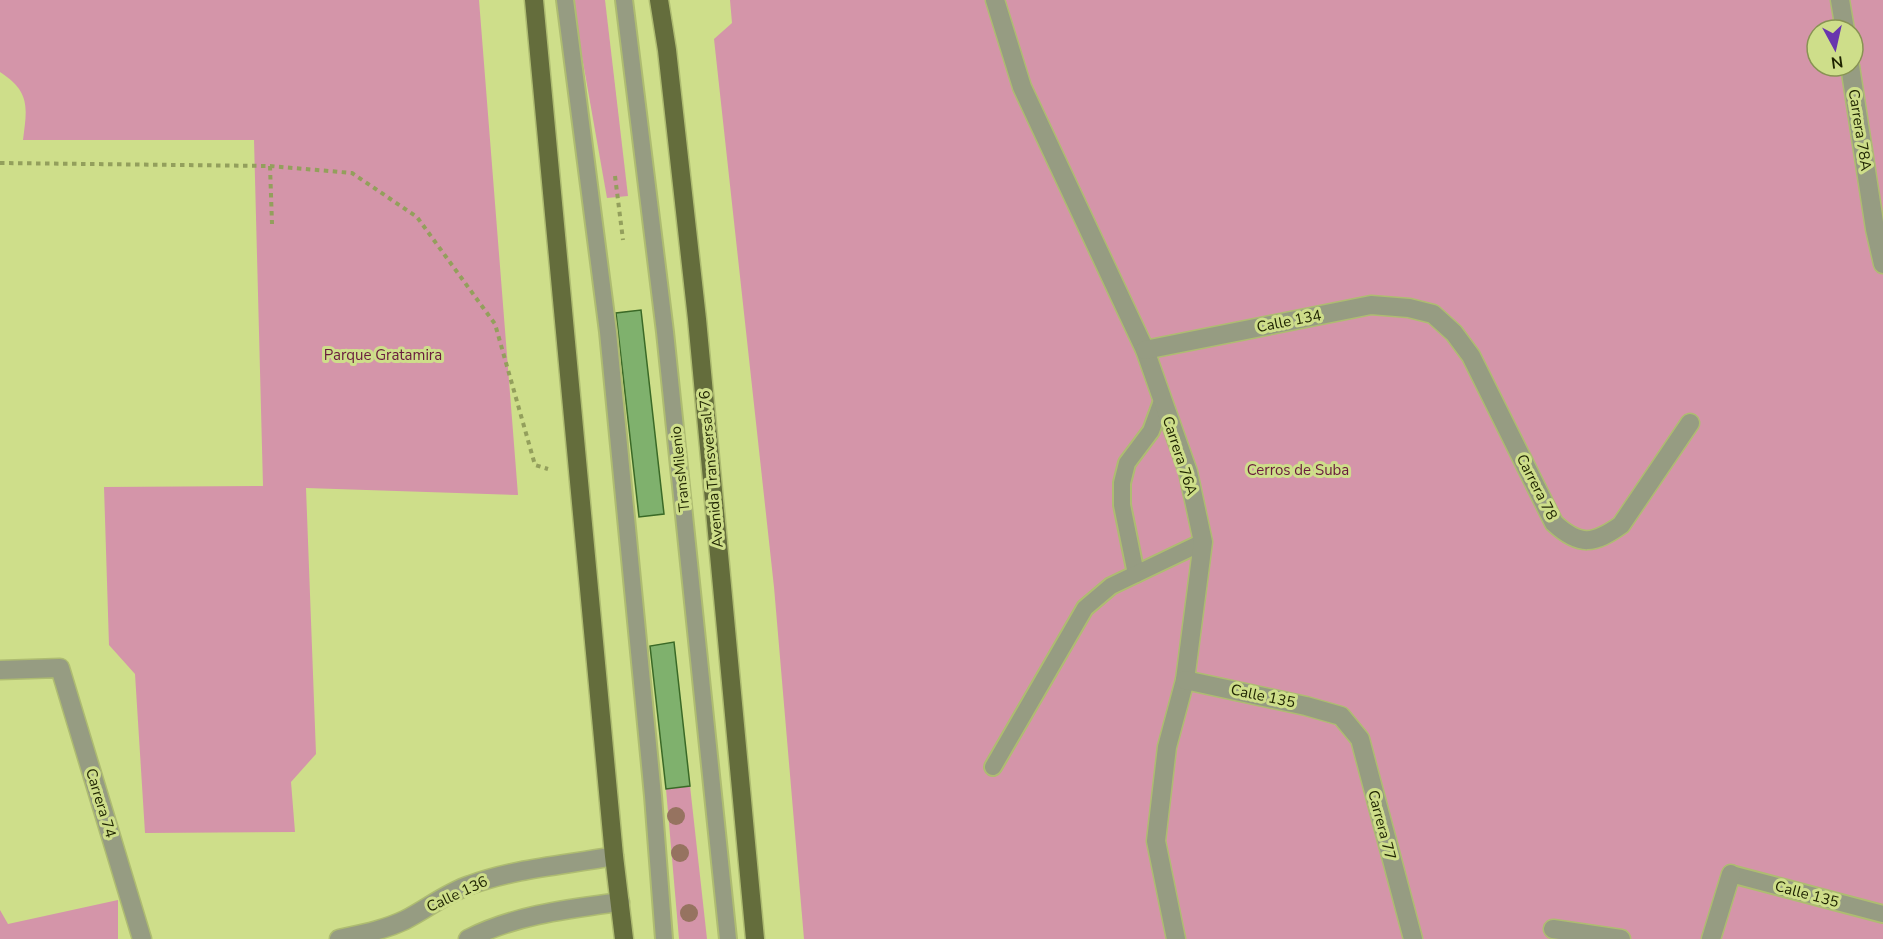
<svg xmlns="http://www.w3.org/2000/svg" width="1883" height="939" font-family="'Nunito Sans',sans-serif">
	<rect width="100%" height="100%" fill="#cede8a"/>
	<!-- green -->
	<g fill="#d495a9" fill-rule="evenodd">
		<path d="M0 0H479L518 495 306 488 316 754 291 782 295 832 145 833 135 674 109 645 104 487 263 486 254 140H23C27 108 31 92 0 72Z"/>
		<polygon points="572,0 605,0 628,196 607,198"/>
		<path d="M730 0H1883V939H804L774 587 714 39 732 23ZM1817 30H1853V66H1817Z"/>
		<polygon points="690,786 707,939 679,939 666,789"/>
		<polygon points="118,900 118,939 0,939 0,910 8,924"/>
	</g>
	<!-- building -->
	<g fill="#7fb16d" stroke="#3a6927" stroke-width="1.5">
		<polygon points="641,310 664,514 639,517 616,313"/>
		<polygon points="674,642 690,786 666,789 650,646"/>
	</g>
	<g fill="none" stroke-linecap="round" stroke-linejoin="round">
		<defs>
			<g id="service">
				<polyline points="565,0 608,332 653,796 664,939"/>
				<polyline points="624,0 665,332 728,939"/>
				<polyline points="1136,574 1122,505 1122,483 1127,463 1151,431 1162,401"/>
				<polyline points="993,767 1085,608 1111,586 1203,542"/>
				<polyline points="1731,874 1883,914"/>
			</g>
			<g id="minor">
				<polyline points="995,0 1022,87 1145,350 1188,472 1203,542 1185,680 1167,747 1156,841 1176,939"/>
				<polyline points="1840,0 1845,30"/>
				<polyline points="1850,66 1875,229 1883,264"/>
				<path d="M1145 350 1371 305 1409 308 1433 314 1454 333 1471 356 1554 523C1580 547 1594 544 1621 525L1690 423"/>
				<polyline points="0,670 60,668 142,939"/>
				<polyline points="1185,680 1306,706 1341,716 1360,739 1413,939"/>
				<polyline points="1553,929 1621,939"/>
				<path d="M339 939C362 934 384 930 405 920 427 909 446 893 470 885 516 868 566 865 614 856"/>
				<path d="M468 939C515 915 568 909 620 902"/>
				<polyline points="1711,939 1731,874"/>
			</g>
			<g id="primary">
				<polyline points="534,0 614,856 624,939"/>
				<polyline points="659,0 667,50 697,319 755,939"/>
			</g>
		</defs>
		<!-- service casing -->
		<use href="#service" stroke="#aebc71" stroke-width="20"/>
		<!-- minor casing -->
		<use href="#minor" stroke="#aebc71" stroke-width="21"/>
		<!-- primary casing -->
		<use href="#primary" stroke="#aebc71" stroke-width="21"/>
		<!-- path -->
		<g stroke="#939f5c" stroke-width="4" stroke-dasharray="4.5 4.5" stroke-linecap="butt">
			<polyline points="0,163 270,166 352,173 417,217 495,324 535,465 548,469"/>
			<polyline points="270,166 272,224"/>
			<polyline points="615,176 623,240"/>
		</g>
		<!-- service -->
		<use href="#service" stroke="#969c82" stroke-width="16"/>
		<!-- minor -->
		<use href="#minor" stroke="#969c82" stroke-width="18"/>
		<!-- primary -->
		<use href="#primary" stroke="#646d3c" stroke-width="18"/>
	</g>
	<!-- trees -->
	<g fill="#967360">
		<circle cx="676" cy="816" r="9"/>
		<circle cx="680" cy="853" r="9"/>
		<circle cx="689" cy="913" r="9"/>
	</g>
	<g text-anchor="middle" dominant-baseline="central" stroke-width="6" stroke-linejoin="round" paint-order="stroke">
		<!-- street labels -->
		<g font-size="15" fill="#1e2301" stroke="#cede8a">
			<text transform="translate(1860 130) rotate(81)">Carrera 78A</text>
			<text transform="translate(1289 321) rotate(-11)">Calle 134</text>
			<text transform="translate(1180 456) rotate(72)">Carrera 76A</text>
			<text transform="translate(680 469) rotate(-96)">TransMilenio</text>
			<text transform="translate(711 469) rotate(-95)">Avenida Transversal 76</text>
			<text transform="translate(1537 487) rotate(63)">Carrera 78</text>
			<text transform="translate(1263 696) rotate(12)">Calle 135</text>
			<text transform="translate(101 803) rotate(73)">Carrera 74</text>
			<text transform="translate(1382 825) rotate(75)">Carrera 77</text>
			<text transform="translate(457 894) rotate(-25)">Calle 136</text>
			<text transform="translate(1807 894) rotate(15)">Calle 135</text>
		</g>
		<!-- park labels -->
		<g font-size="15" fill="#691b3d" stroke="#cede8a">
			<text x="383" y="355">Parque Gratamira</text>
			<text x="1298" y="470">Cerros de Suba</text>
		</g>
	</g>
	<!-- north arrow -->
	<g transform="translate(1835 48) rotate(172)"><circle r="28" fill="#cede8a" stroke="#889353" stroke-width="1.5"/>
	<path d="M0-4.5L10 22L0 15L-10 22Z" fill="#6836ae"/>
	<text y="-9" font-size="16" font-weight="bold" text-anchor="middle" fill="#1e2301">N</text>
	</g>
</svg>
